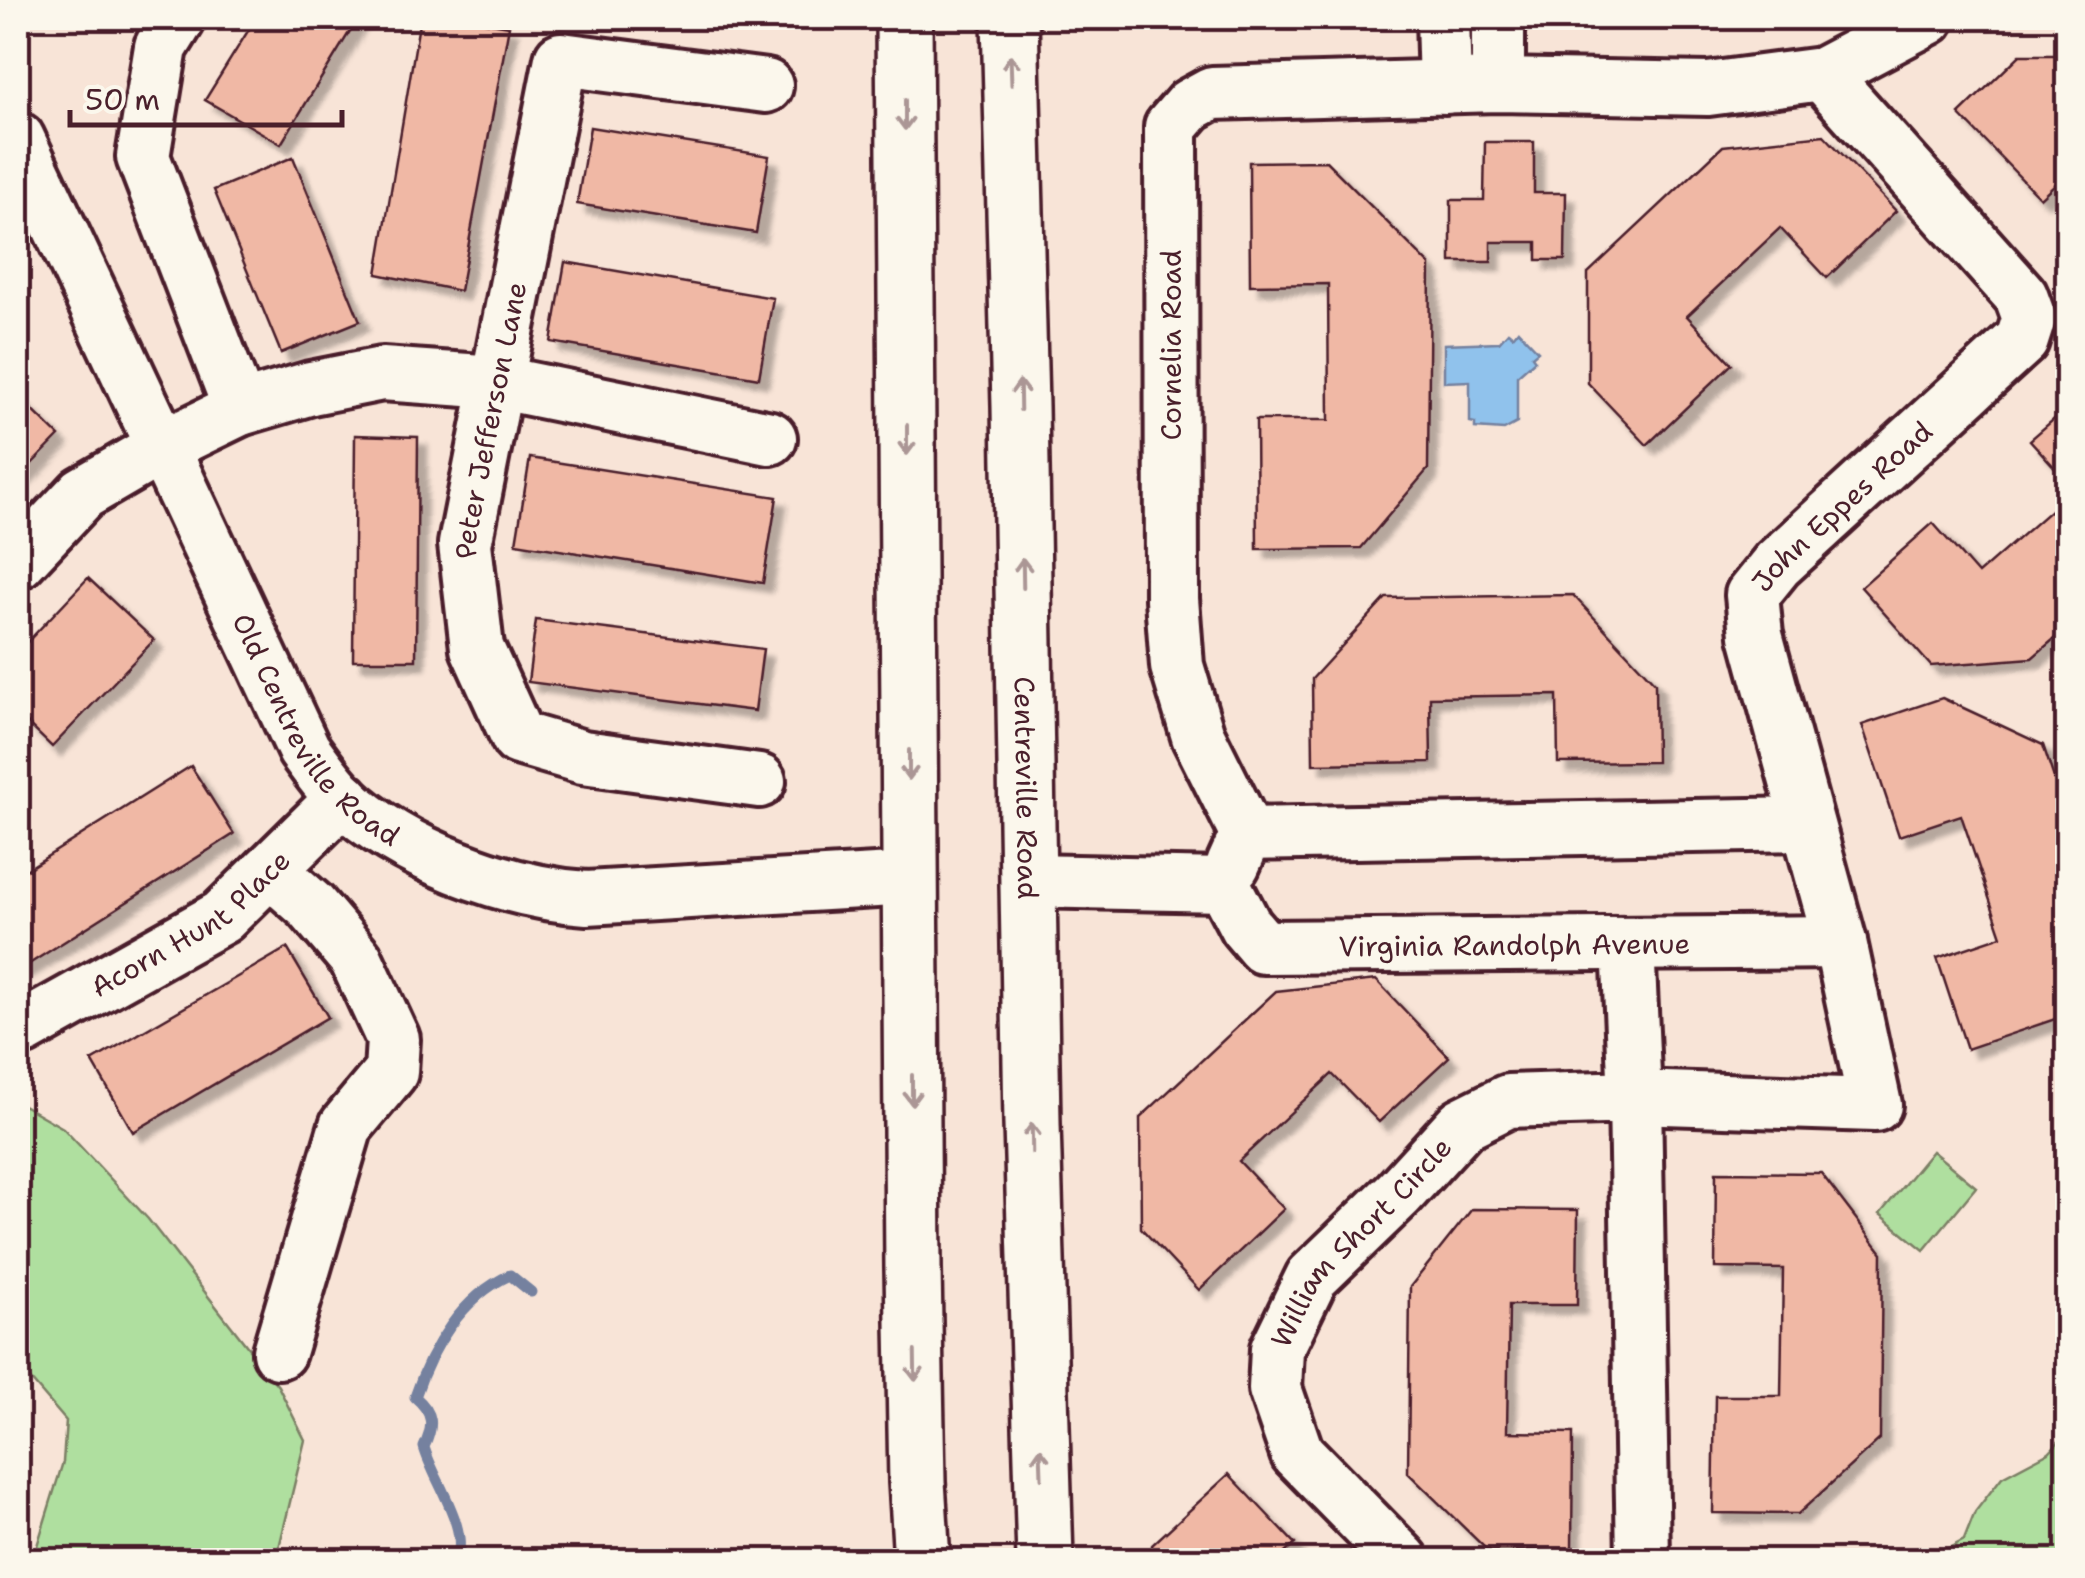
<svg xmlns="http://www.w3.org/2000/svg" width="2085" height="1578" font-family="'Shantell Sans',sans-serif">
	<defs>
		<filter id="shadow"><feDropShadow dx="9" dy="9" stdDeviation="2.5" flood-color="#0004"/></filter>
	</defs>
	<rect width="100%" height="100%" fill="#f8e4d7"/>
	<filter id="ink" filterUnits="userSpaceOnUse"><feTurbulence type="fractalNoise" baseFrequency=".01" numOctaves="2"/><feDisplacementMap in="SourceGraphic" scale="20" xChannelSelector="R" yChannelSelector="G"/><feConvolveMatrix kernelMatrix="1 2 1 2 8 2 1 2 1" color-interpolation-filters="sRGB"/></filter>
	<g filter="url(#ink)">
		<!-- green -->
		<g fill="#afdf9f" stroke="#7c7f65" stroke-width="2.5">
			<polygon points="23,1105 63,1128 148,1219 278,1386 305,1440 276,1560 41,1560 37,1546 63,1462 66,1421 18,1365 18,1121"/>
			<polygon points="1932,1151 1976,1187 1924,1250 1880,1214"/>
			<polygon points="2067,1433 2067,1560 1926,1560 1964,1540 1975,1512 2002,1477 2049,1452"/>
		</g>
		<!-- water -->
		<polygon fill="#90c2ec" stroke="#74819f" stroke-width="2.5" points="1518,330 1538,351 1532,356 1535,360 1517,376 1517,423 1504,430 1475,428 1475,423 1470,422 1470,381 1444,382 1444,344 1499,342 1508,332 1513,336"/>
		<g fill="none" stroke-linecap="round" stroke-linejoin="round">
			<!-- stream -->
			<path stroke="#74819f" stroke-width="11" d="M456 1560C471 1530 433 1480 424 1447 434 1426 434 1413 415 1397 431 1348 462 1297 510 1275L531 1292"/>
		</g>
		<!-- building -->
		<g fill="#f0b8a5" stroke="#4a1f2b" stroke-width="2.5" filter="url(#shadow)">
			<polygon points="256,18 358,18 281,144 205,100"/>
			<polygon points="420,18 461,18 509,26 460,291 377,274"/>
			<polygon points="2020,55 2068,55 2068,172 2040,198 1959,114"/>
			<polygon points="590,127 769,156 756,233 577,204"/>
			<polygon points="1824,135 1896,211 1827,278 1780,228 1687,316 1732,364 1647,445 1588,383 1588,273 1723,146"/>
			<polygon points="1485,142 1534,142 1534,193 1566,193 1565,260 1537,260 1537,242 1491,242 1491,262 1451,262 1451,200 1484,200"/>
			<polygon points="293,157 360,321 281,353 214,190"/>
			<polygon points="1326,161 1430,265 1428,469 1361,548 1257,549 1256,420 1329,420 1328,284 1250,285 1249,162"/>
			<polygon points="565,262 773,298 759,378 551,342"/>
			<polygon points="18,396 59,436 18,478"/>
			<polygon points="2068,407 2068,482 2030,440"/>
			<polygon points="355,435 418,437 416,660 353,660"/>
			<polygon points="530,458 777,497 763,583 516,543"/>
			<polygon points="2068,495 2068,627 2032,658 1931,666 1861,587 1933,523 1978,574"/>
			<polygon points="88,578 154,640 52,747 18,714 18,652"/>
			<polygon points="1573,595 1655,683 1656,762 1558,763 1557,695 1430,697 1431,762 1313,764 1312,679 1386,598"/>
			<polygon points="536,620 763,649 755,711 528,682"/>
			<polygon points="1942,698 2043,745 2068,820 2067,1015 1967,1049 1937,958 2002,936 1961,815 1899,836 1862,725"/>
			<polygon points="191,766 234,834 18,971 18,875"/>
			<polygon points="287,948 328,1017 133,1132 92,1061"/>
			<polygon points="1376,980 1449,1057 1379,1122 1332,1074 1239,1161 1284,1209 1199,1290 1141,1228 1140,1118 1276,991"/>
			<polygon points="1716,1172 1821,1173 1882,1253 1880,1439 1798,1514 1713,1513 1715,1396 1781,1396 1783,1269 1715,1268"/>
			<polygon points="1472,1209 1578,1210 1577,1305 1509,1305 1507,1432 1573,1433 1572,1550 1487,1550 1408,1473 1410,1287"/>
			<polygon points="1229,1474 1295,1544 1277,1560 1153,1560 1152,1545"/>
		</g>
		<g fill="none" stroke-linecap="round" stroke-linejoin="round">
			<defs>
				<g id="minor">
					<polyline points="179,18 161,47 143,157 240,409"/>
					<polyline points="1443,18 1445,87"/>
					<polyline points="1498,85 1498,18"/>
					<path id="s1" d="M18 139 304 750C316 766 328 784 342 798 401 854 507 893 587 898L910 879"/>
					<polyline points="18,562 83,493 162,447 240,409 311,388 382,374 496,382 770,438"/>
					<path id="s2" d="M759 781 583 757 518 738 477 648 465 544 561 59 766 86"/>
					<polyline points="1247,834 1198,736 1177,666 1172,599 1171,127 1190,105 1212,93 1498,85 1708,89 1822,74 1928,18"/>
					<polyline points="1233,865 1247,834 1807,824"/>
					<polyline points="270,870 311,906 356,959 393,1039 391,1072 346,1126 279,1352"/>
					<polyline points="1028,881 1224,885"/>
					<path id="s3" d="M1224 885 1246 927 1263 947 1840 942"/>
					<path id="s4" d="M1628 944 1635 1097 1875 1105 1840 942 1756 635 1752 595 1777 564 2022 340 2029 318 2021 296 1822 74"/>
					<path id="s5" d="M18 1023 24 1028 222 917 343 798"/>
					<path id="s6" d="M1402 1560 1297 1453 1275 1389 1277 1349 1312 1277 1399 1193 1462 1124 1508 1101 1635 1097 1643 1560"/>
				</g>
				<g id="major">
					<polyline points="904,18 913,1269 917,1482 922,1560"/>
					<path id="s7" d="M1010 18 1020 406 1032 1124 1045 1560"/>
				</g>
			</defs>
			<!-- minor casing -->
			<use href="#minor" stroke="#4a1f2b" stroke-width="60"/>
			<!-- major casing -->
			<use href="#major" stroke="#4a1f2b" stroke-width="62"/>
			<!-- minor -->
			<use href="#minor" stroke="#fbf7ec" stroke-width="52"/>
			<!-- major -->
			<use href="#major" stroke="#fbf7ec" stroke-width="55"/>
		</g>
		<!-- one-way arrows -->
		<defs><path id="oneway-shaft" d="M-6 0H5M1.5-3L5.5 0L1.5 3" fill="none" stroke-width="1.6" stroke-linecap="round" stroke-linejoin="round" transform="scale(2.5)"/></defs>
		<g stroke="#ab9695">
			<use href="#oneway-shaft" transform="translate(1011 70) rotate(-92)"/>
			<use href="#oneway-shaft" transform="translate(905 115) rotate(90)"/>
			<use href="#oneway-shaft" transform="translate(1020 395) rotate(-91)"/>
			<use href="#oneway-shaft" transform="translate(907 440) rotate(90)"/>
			<use href="#oneway-shaft" transform="translate(1023 573) rotate(-91)"/>
			<use href="#oneway-shaft" transform="translate(909 765) rotate(90)"/>
			<use href="#oneway-shaft" transform="translate(912 1090) rotate(90)"/>
			<use href="#oneway-shaft" transform="translate(1032 1138) rotate(-91)"/>
			<use href="#oneway-shaft" transform="translate(915 1366) rotate(89)"/>
			<use href="#oneway-shaft" transform="translate(1041 1463) rotate(-92)"/>
		</g>
	</g>
	<g text-anchor="middle" dominant-baseline="central" stroke-width="8" stroke-linejoin="round" paint-order="stroke">
		<!-- street labels -->
		<g font-size="28" fill="#4a1f2b" stroke="#fbf7ec">
			<text transform="translate(1171 345) rotate(-90)">Cornelia Road</text>
			<text stroke="none"><textPath href="#s2" startOffset="575">Peter Jefferson Lane</textPath></text>
			<text stroke="none"><textPath href="#s4" startOffset="1045">John Eppes Road</textPath></text>
			<text stroke="none"><textPath href="#s1" startOffset="665">Old Centreville Road</textPath></text>
			<text stroke="none"><textPath href="#s7" startOffset="770">Centreville Road</textPath></text>
			<text stroke="none"><textPath href="#s5" startOffset="205">Acorn Hunt Place</textPath></text>
			<text stroke="none"><textPath href="#s3" startOffset="325">Virginia Randolph Avenue</textPath></text>
			<text stroke="none"><textPath href="#s6" startOffset="395">William Short Circle</textPath></text>
		</g>
	</g>
	<!-- margin -->
	<rect width="2085" height="1578" fill="none" stroke="#fbf7ec" stroke-width="60"/>
	<rect x="30" y="30" width="2025" height="1518" fill="none" stroke="#4a1f2b" stroke-width="4" filter="url(#ink)"/>
	<!-- scale -->
	<path d="M70 110v15h272v-15" fill="none" stroke="#4a1f2b" stroke-width="5"/>
	<text x="85" y="110" font-size="30" fill="#4a1f2b" stroke="#fbf7ec" stroke-width="8" paint-order="stroke">50 m</text>
</svg>
